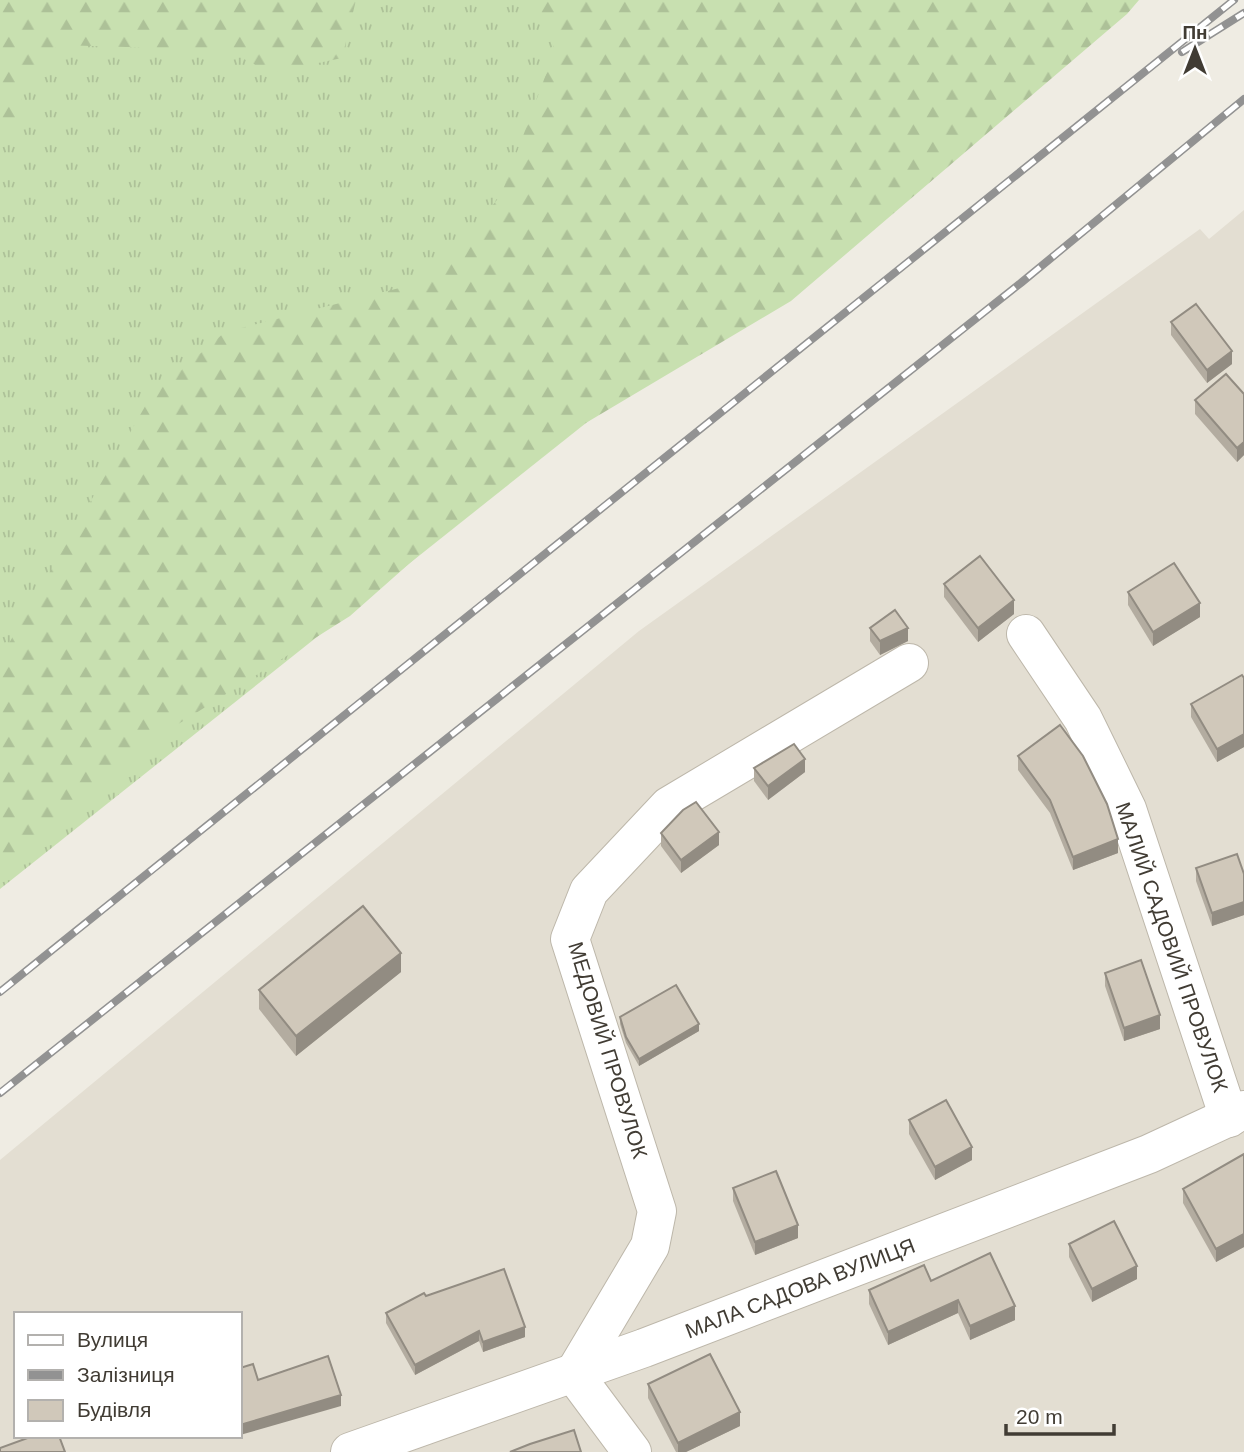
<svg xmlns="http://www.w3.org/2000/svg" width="1244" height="1452" font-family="Helvetica,sans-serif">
	<defs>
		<pattern id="grass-tufts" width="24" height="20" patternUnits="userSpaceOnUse" patternTransform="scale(1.75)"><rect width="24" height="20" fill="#c8e0b0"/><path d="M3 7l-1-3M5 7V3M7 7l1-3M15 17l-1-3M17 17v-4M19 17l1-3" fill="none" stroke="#adc198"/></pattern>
		<pattern id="forest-firs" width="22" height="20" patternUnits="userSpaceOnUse" patternTransform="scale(1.75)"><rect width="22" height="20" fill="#c8e0b0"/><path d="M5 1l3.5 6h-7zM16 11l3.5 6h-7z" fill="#adc198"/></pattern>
	</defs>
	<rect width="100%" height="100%" fill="#efece3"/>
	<!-- residential -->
	<path fill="#e3ded2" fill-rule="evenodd" d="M1244 210V1452H0V1160L639 631 1200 229 1209 239ZM16 1314H240V1436H16Z"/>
	<!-- grass -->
	<polygon fill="url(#grass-tufts)" points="0,0 1118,0 0,889"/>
	<!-- forest -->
	<g fill="url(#forest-firs)">
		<polygon points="0,0 356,0 342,58 270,73 228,50 58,45 23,79 20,124 0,141"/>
		<polygon points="536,0 1139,0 1127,14 791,301 532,455 350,616 137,750 0,867 0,659 151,396 225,332 431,280 501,195 555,50"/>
	</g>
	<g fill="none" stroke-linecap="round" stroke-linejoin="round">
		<defs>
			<g id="minor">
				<polyline points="1026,634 1083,719 1127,809 1229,1118"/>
				<polyline points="350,1452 644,1348 1149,1154 1244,1110"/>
				<polyline points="632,1452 574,1374 650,1246 657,1211 570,939 589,891 669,806 909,663"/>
			</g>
		</defs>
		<!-- minor casing -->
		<use href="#minor" stroke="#bdb7aa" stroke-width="40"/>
		<!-- minor -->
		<use href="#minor" stroke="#fff" stroke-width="38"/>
		<defs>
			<g id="rail">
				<polyline points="1182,52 1244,13"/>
				<polyline points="0,992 1234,0"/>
				<polyline points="0,1093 1022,282 1244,99"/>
			</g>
		</defs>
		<!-- rail casing -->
		<use href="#rail" stroke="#929292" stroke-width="8"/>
		<!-- rail -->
		<use href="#rail" stroke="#fff" stroke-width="5" stroke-dasharray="16" stroke-linecap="butt"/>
	</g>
	<!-- wall -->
	<g fill="#b3aca0">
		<polygon points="1171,322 1232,364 1207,383 1171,335"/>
		<polygon points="1244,394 1244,455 1237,462 1195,414 1195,400"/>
		<polygon points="944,584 1014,614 978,642 944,597"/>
		<polygon points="1128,592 1200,617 1153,646 1128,605"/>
		<polygon points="870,628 908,641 880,655 870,641"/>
		<polygon points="1244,678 1244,747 1217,762 1191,717 1191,704"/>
		<polygon points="1018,756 1118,853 1073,870 1050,813 1018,770"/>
		<polygon points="754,768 805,772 768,800 754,781"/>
		<polygon points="661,833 719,845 681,873 661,846"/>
		<polygon points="1196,868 1244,874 1244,915 1212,926 1196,881"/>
		<polygon points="401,972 296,1056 259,1009 259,990"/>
		<polygon points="1105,973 1160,1029 1124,1041 1105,986"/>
		<polygon points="620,1017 699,1031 639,1066 626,1043 620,1024"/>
		<polygon points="909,1120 972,1160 935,1180 909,1134"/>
		<polygon points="1244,1154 1244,1247 1216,1262 1183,1203 1183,1189"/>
		<polygon points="733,1188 798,1238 755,1255 733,1201"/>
		<polygon points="1069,1244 1137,1279 1092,1302 1069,1257"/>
		<polygon points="931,1281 1015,1320 970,1340 958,1313 888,1345 869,1304 869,1290"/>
		<polygon points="426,1296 525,1337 483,1352 479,1341 415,1375 386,1323 386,1313"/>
		<polygon points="648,1384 740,1426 686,1452 676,1452 648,1398"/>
	</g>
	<!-- shaded-wall -->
	<g fill="#928c82">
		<polygon points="1232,351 1232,364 1207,383 1207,370"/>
		<polygon points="1244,442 1244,455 1237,462 1237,448"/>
		<polygon points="1014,600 1014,614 978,642 978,628"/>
		<polygon points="1200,603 1200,617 1153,646 1153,632"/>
		<polygon points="908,628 908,641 880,655 880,641"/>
		<polygon points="1244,734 1244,747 1217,762 1217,749"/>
		<polygon points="805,759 805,772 768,800 768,786"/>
		<polygon points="719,832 719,845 681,873 681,860"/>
		<polygon points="1118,839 1118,853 1073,870 1073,857"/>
		<polygon points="1244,902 1244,915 1212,926 1212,913"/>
		<polygon points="401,953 401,972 296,1056 296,1036"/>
		<polygon points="1160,1015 1160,1029 1124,1041 1124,1028"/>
		<polygon points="699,1024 699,1031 639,1066 639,1059"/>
		<polygon points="972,1147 972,1160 935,1180 935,1167"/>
		<polygon points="798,1225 798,1238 755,1255 755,1242"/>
		<polygon points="1244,1234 1244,1247 1216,1262 1216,1249"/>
		<polygon points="1137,1266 1137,1279 1092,1302 1092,1289"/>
		<polygon points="958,1300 958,1313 888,1345 888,1332"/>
		<polygon points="1015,1306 1015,1320 970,1340 970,1326"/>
		<polygon points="525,1327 525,1337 483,1352 483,1342"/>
		<polygon points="479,1331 479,1341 415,1375 415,1365"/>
		<polygon points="341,1395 341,1406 240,1435 240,1425"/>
		<polygon points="740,1412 740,1426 686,1452 678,1452 678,1443"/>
	</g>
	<!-- building -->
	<g fill="#d0c8ba" stroke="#928c82" stroke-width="2">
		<polygon points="1196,304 1232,351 1207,370 1171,322"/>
		<polygon points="1226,374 1244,394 1244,442 1237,448 1195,400"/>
		<polygon points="980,556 1014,600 978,628 944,584"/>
		<polygon points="1174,563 1200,603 1153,632 1128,592"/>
		<polygon points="895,610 908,628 880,641 870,628"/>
		<polygon points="1242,675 1244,678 1244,734 1217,749 1191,704"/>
		<polygon points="1060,725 1083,756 1107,804 1118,839 1073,857 1050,800 1018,756"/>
		<polygon points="794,744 805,759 768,786 754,768"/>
		<polygon points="696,802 719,832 681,860 661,833 683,810"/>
		<polygon points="1237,854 1244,874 1244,902 1212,913 1196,868"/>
		<polygon points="363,906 401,953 296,1036 259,990"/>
		<polygon points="1141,960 1160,1015 1124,1028 1105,973"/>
		<polygon points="676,985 699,1024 639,1059 626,1037 620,1017"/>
		<polygon points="946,1100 972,1147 935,1167 909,1120"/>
		<polygon points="1244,1154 1244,1234 1216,1249 1183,1189"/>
		<polygon points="776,1171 798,1225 755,1242 733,1188"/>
		<polygon points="1114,1221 1137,1266 1092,1289 1069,1244"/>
		<polygon points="990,1253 1015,1306 970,1326 958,1300 888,1332 869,1290 924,1265 931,1281"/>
		<polygon points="504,1269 525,1327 483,1342 479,1331 415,1365 386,1313 424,1293 426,1296"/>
		<polygon points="710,1354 740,1412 678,1443 648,1384"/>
		<polygon points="328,1356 341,1395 240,1425 240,1368 253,1364 258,1380"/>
		<polygon points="574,1430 581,1452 510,1452 530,1444"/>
		<polygon points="33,1436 59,1436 65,1452 0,1452 0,1448"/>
	</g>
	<g text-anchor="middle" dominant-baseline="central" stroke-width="6" stroke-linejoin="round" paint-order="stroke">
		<!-- street labels -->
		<g font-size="21" fill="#413c34" stroke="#fff">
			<text transform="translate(1172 947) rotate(71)">МАЛИЙ САДОВИЙ ПРОВУЛОК</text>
			<text transform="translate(608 1050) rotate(73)">МЕДОВИЙ ПРОВУЛОК</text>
			<text transform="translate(800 1288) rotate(-21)">МАЛА САДОВА ВУЛИЦЯ</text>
		</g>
	</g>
	<!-- legend -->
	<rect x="14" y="1312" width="228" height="126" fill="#ffffff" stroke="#b3b1ae" stroke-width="2"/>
	<rect x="28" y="1335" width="35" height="10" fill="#ffffff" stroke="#b3b1ae" stroke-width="2"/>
	<text x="77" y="1347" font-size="21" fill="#413c34">Вулиця</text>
	<rect x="28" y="1370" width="35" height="10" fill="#929292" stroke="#b3b1ae" stroke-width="2"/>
	<text x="77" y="1382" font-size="21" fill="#413c34">Залізниця</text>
	<rect x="28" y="1400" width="35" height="21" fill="#d0c8ba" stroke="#b3b1ae" stroke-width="2"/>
	<text x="77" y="1417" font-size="21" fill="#413c34">Будівля</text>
	<!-- north arrow -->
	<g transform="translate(1195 49)" stroke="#ffffff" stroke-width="5" paint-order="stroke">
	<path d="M0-5L12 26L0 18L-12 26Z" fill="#413c34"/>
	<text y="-10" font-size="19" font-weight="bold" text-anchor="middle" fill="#413c34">Пн</text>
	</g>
	<!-- scale -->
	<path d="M1006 1424v10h108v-10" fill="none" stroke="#413c34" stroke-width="3.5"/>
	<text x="1016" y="1424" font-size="21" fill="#413c34" stroke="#ffffff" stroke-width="5" paint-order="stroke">20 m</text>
</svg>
